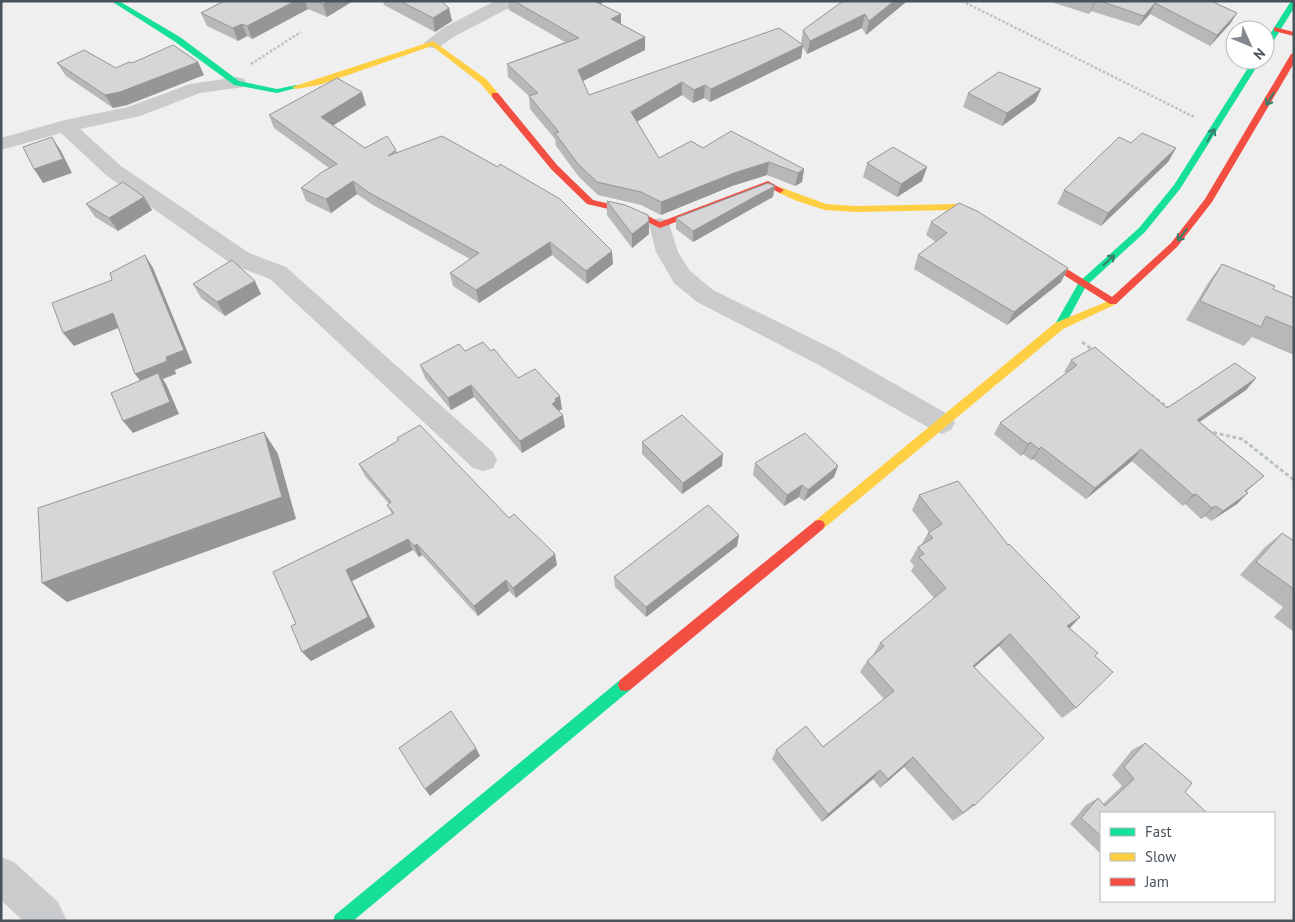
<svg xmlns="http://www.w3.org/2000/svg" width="1295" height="922" font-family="'PT Sans',sans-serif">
	<rect width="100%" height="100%" fill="#f0efef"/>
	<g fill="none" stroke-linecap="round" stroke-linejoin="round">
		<!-- path-far1 -->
		<g stroke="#b9c3bf" stroke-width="2.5" stroke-dasharray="2.5 2" stroke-linecap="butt">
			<polyline points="962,1 1194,117"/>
			<polyline points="251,64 301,32"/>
		</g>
		<!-- path -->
		<g stroke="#b9c3bf" stroke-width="3" stroke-dasharray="4 2.5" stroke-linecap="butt">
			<polyline points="1082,342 1093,350"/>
			<polyline points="1151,395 1170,409"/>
			<polyline points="1207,431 1242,439 1294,480"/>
		</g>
		<!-- street -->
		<g fill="#cacbcd" fill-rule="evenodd">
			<polygon points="495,1 517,1 515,5 455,36 439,47 433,48 427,47 424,43 443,28"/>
			<polygon points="237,77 244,79 246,83 244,87 200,93 140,116 80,129 121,166 249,253 286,267 493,452 497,460 493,468 483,471 473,468 270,279 233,265 107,176 61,133 1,150 1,138 65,120 128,107 190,84"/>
			<polygon points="660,218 668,220 678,252 690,271 713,290 835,350 951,416 955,423 951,430 942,434 933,430 817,364 697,302 674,283 656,252 649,225 652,220"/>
			<polygon points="1,857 14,862 58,902 67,921 23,921 1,900"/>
		</g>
		<!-- fast -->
		<g fill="#16e098" fill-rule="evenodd">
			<polygon points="111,1 119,1 180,37 239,81 277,89 296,85 300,87 277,93 234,85 174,41"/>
			<polygon points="1291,1 1294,1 1294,8 1269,48 1265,50 1265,42"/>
			<polygon points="1253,60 1261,60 1180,189 1145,232 1086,286 1063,329 1055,329 1054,326 1079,282 1139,228 1174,185"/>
			<polygon points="625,679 630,680 632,685 630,690 353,921 333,921 335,915 620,680"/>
		</g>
		<!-- slow -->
		<g fill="#ffcf43" fill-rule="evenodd">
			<polygon points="433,41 486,79 498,93 498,97 492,97 480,83 432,46 319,85 296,89 292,87"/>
			<polygon points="780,187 826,204 856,206 956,204 991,221 987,224 984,223 955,210 856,212 825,210 797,201 777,192 777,188"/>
			<polygon points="1113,299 1118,302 1116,304 1063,329 823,529 819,530 815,529 813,525 815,521 1055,323"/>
		</g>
		<!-- jam -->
		<g fill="#f24e42" fill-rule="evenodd">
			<polygon points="1274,27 1294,32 1294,36 1274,31"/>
			<polygon points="1291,54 1294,54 1294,63 1212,202 1177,247 1116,304 1110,304 1032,255 1032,251 1038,251 1112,297 1171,243 1205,199"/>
			<polygon points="492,93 498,93 557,165 593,200 636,210 660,222 768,181 784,190 780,193 768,187 660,228 630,214 587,204 551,169 492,97"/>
			<polygon points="819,520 823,521 825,525 823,529 630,690 625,691 620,690 618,685 620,680 815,521"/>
		</g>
	</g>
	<!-- wall -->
	<g fill="#b8b8ba">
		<polygon points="224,1 353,1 327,17 308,9 252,39 247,36 238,41 207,26 201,13"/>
		<polygon points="383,1 441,1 449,8 452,21 435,32 384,5"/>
		<polygon points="508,1 604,1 601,4 621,24 645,37 645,50 582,81 589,95 801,44 803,30 906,2 866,35 862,28 807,54 802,46 801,58 710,102 704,98 693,103 682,95 637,122 659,158 703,148 804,169 802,182 795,186 767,175 732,186 661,215 641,205 598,195 579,177 556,146 555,139 530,109 529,96 508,77 507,64 565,42 509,10"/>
		<polygon points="1048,1 1211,1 1237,13 1230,24 1210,46 1150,14 1139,26 1091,11 1089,14"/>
		<polygon points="198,62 204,75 127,105 113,108 66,76 57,63 116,68 132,63"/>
		<polygon points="1041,89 1035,102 1002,126 963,107 968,93"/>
		<polygon points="366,105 333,125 365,148 396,150 397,153 613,264 587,284 552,255 479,303 453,286 450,273 470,259 373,205 357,194 331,213 306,201 301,188 329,168 274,128 269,115"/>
		<polygon points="1131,143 1176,148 1168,162 1101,226 1057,204 1064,190"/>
		<polygon points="867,163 927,167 922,181 897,197 863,177"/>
		<polygon points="144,197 152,210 118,231 95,217 86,204"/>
		<polygon points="773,197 753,208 693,242 676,229 676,218"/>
		<polygon points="607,201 649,221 649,234 632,248 607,215"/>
		<polygon points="931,222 1068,268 1061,282 1007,325 914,269 918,255 936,242 926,235"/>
		<polygon points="1222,264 1273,289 1294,298 1294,355 1252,337 1244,346 1186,320 1208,283"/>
		<polygon points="193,284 261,294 225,316 201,298"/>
		<polygon points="465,351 491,351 518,378 562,409 559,411 565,427 522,453 474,397 451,410 425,378 420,365"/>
		<polygon points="1071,360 1167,408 1256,378 1246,390 1200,422 1264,476 1246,492 1237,504 1211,521 1205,516 1201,519 1185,504 1183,506 1132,461 1086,499 1033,459 1031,460 1023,454 1021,456 994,434 1000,423 1066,373 1064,372"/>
		<polygon points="397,438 509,518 557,565 516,598 509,591 478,616 422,555 419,557 413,550 352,581 375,627 311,661 296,624 392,514 387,505 389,504 365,476 359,464 398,441"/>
		<polygon points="642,442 722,466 682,494 642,454"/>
		<polygon points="755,463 838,466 834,477 804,501 799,497 784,506 753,475"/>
		<polygon points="919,495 1008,545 1080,617 1070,628 1095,656 1076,708 1062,718 999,646 975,667 974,806 953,821 904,767 880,788 873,779 822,822 772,759 776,750 823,747 884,699 860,672 867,661 873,655 880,643 934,598 911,571 914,566 910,561 918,547 921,545 928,533 929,532 912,510"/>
		<polygon points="1282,533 1294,541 1294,632 1274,617 1283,607 1240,575 1265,547"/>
		<polygon points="739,535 737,546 646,617 615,587 614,577"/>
		<polygon points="1145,743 1192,783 1101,813 1101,854 1070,824 1086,805 1098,798 1103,804 1122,786 1112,775 1132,750"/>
	</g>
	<!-- shaded-wall -->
	<g fill="#969697">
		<polygon points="295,1 305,1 308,9 252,39 247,26"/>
		<polygon points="328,1 353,1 327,17 323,4"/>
		<polygon points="590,1 604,1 591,12"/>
		<polygon points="894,1 906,1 906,2 866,35 869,21"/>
		<polygon points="1096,1 1091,11 1089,14 1094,3"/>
		<polygon points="1155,3 1150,14 1139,26 1144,16"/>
		<polygon points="449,8 452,21 435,32 433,18"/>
		<polygon points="1237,13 1230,24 1210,46 1217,35"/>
		<polygon points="621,14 621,26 611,19"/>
		<polygon points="865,14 862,28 807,54 810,41"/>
		<polygon points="242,24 247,36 238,41 233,28"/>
		<polygon points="645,37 645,50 579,83 578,70"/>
		<polygon points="803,45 801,58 710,102 711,89"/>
		<polygon points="198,62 204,75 127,105 113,108 105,95"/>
		<polygon points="682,82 682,95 631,125 631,112"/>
		<polygon points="705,85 704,98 693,103 694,90"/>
		<polygon points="1041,89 1035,102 1002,126 1007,113"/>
		<polygon points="362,92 366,105 326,130 321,117"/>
		<polygon points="52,137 61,151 72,173 43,183 34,169"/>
		<polygon points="1176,148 1168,162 1101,226 1108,213"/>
		<polygon points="769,162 767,175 732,186 661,215 661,202 734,173"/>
		<polygon points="927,167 922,181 897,197 901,184"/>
		<polygon points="804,169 802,182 795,186 798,173"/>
		<polygon points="353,181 357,194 331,213 326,199"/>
		<polygon points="775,186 773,197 753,208 693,242 693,231 754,197"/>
		<polygon points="144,197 152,210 118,231 109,218"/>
		<polygon points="649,221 649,234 632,248 632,234"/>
		<polygon points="550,242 552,255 479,303 476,290"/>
		<polygon points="612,251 613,264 587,284 586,271"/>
		<polygon points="145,255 153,268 192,363 175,370 176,374 163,379 167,386 179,414 133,433 123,421 144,386 135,374 166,357"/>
		<polygon points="1068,268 1061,282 1007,325 1014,312"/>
		<polygon points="255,281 261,294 225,316 217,302"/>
		<polygon points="113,313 123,326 74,346 63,333"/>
		<polygon points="1256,378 1246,390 1186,431 1197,420"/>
		<polygon points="471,385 474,397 451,410 448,398"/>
		<polygon points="560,396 562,409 558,411 552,404 555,399"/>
		<polygon points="563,415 565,427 522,453 520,441"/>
		<polygon points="264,432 278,454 296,519 67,602 42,583"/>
		<polygon points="1030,442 1023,454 1021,456 1028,444"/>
		<polygon points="1041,447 1033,459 1031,460 1039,449"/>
		<polygon points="1141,449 1132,461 1086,499 1095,488"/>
		<polygon points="723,454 722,466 682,494 683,483"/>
		<polygon points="838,466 834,477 804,501 808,490"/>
		<polygon points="802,485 799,497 784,506 787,495"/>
		<polygon points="1248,493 1237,504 1211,521 1223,511"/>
		<polygon points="1196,494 1185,504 1183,506 1193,495"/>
		<polygon points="1216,506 1205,516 1201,519 1212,508"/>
		<polygon points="739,535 737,546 646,617 646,607"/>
		<polygon points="408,539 413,550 352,581 375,627 311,661 302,652 346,570"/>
		<polygon points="417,544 422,555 419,557 414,546"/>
		<polygon points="555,554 557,565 516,598 513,588"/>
		<polygon points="506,580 509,591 478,616 474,606"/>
		<polygon points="1080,617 1068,630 1067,626"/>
		<polygon points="1010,634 999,646 963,677 973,666"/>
		<polygon points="476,748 480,756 430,796 425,789"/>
		<polygon points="913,757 904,767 880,788 888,779"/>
		<polygon points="880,770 873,779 822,822 828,814"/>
	</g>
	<!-- building -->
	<g fill="#d6d6d8" stroke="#969697">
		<polygon points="224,1 295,1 247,26 242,24 233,28 201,13"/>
		<polygon points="315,1 328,1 323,4"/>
		<polygon points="400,1 441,1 449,8 433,18"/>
		<polygon points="514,1 594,1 621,14 611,19 645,37 578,70 589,95 779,28 803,45 711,89 705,85 694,90 682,82 631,112 659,158 691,141 703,148 731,131 804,169 798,173 769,162 734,173 661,202 641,192 597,182 578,164 555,133 559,132 529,96 538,93 507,64 579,38"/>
		<polygon points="843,1 894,1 869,21 865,14 810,41 803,30"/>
		<polygon points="1100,1 1211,1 1237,13 1217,35 1155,3 1144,16"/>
		<polygon points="173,45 198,62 120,92 105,95 57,63 84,50 116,68 129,62 132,63"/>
		<polygon points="999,72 1041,89 1007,113 968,93"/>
		<polygon points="337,78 362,92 321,117 365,148 387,136 396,150 388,156 442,136 498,167 500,164 560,199 612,251 586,271 550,242 476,290 450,273 479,253 368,192 353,181 326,199 301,188 322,172 337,164 269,115"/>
		<polygon points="1142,133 1176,148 1108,213 1064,190 1119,137 1131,143"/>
		<polygon points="52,137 63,159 34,169 23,147"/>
		<polygon points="893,147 927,167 901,184 867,163"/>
		<polygon points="123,182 144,197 109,218 86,204"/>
		<polygon points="768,183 775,186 754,197 693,231 676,218"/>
		<polygon points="607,201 625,205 648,215 649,221 632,234"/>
		<polygon points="959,203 977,211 1068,268 1014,312 918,255 947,233 931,222"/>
		<polygon points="145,255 184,350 166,357 167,361 135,374 113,313 63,333 52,303 112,280 110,273"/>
		<polygon points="232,260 255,281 217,302 193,284"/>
		<polygon points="1222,264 1275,286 1273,289 1294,298 1294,328 1266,316 1261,327 1200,301"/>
		<polygon points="483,342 491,351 494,349 518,378 535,369 560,396 555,399 556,401 552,404 563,415 520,441 471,385 448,398 420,365 459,344 465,351"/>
		<polygon points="1095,347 1167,408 1235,363 1256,378 1197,420 1264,476 1245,491 1248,493 1223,511 1216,506 1212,508 1196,494 1193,495 1141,449 1095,488 1041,447 1039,449 1030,442 1028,444 1000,423 1077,365 1071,360"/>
		<polygon points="158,373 170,402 123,421 111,393"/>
		<polygon points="682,415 723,454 683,483 642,442"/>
		<polygon points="420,425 509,518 514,514 555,554 513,588 506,580 474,606 417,544 414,546 408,539 346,570 368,617 302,652 291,626 296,624 273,572 394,513 387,505 391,502 359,464 399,440 397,438"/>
		<polygon points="264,432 282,497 42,583 38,508"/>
		<polygon points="805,433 838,466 808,490 802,485 787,495 755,463"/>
		<polygon points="958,481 1008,545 1009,544 1080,617 1067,626 1098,653 1095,656 1113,672 1076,708 1010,634 973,666 1044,738 974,806 973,804 963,813 913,757 888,779 880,770 828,814 776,750 806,726 823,747 894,691 867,661 884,646 880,643 946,588 919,557 924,554 918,547 933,538 928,533 942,524 919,495"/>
		<polygon points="708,505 739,535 646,607 614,577"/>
		<polygon points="1282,533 1294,541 1294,589 1256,562"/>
		<polygon points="451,711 476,748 425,789 399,748"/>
		<polygon points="1145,743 1192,783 1185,792 1207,813 1101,813 1101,836 1081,818 1098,798 1105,806 1134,779 1124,767"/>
	</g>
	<!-- one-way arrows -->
	<defs><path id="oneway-shaft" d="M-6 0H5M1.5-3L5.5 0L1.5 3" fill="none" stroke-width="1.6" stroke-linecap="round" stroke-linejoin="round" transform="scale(1.25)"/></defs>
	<g stroke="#397d6d">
		<use href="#oneway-shaft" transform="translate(1270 99) rotate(120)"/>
		<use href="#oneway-shaft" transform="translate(1211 135) rotate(-60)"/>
		<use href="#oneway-shaft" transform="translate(1182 235) rotate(128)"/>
		<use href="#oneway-shaft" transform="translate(1109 260) rotate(-42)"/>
	</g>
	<!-- border -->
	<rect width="1295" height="922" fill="none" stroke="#48525a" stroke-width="5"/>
	<!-- legend -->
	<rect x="1100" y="812" width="175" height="90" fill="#ffffff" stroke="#b6babd"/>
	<rect x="1110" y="828" width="25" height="8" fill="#16e098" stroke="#b6babd"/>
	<text x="1145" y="837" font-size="15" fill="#48525a">Fast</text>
	<rect x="1110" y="853" width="25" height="8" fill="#ffcf43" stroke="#b6babd"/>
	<text x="1145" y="862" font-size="15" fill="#48525a">Slow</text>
	<rect x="1110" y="878" width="25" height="8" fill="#f24e42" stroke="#b6babd"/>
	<text x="1145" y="887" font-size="15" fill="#48525a">Jam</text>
	<!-- north arrow -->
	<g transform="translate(1250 45) rotate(134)"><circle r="24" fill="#ffffff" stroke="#b6babd"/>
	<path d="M0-4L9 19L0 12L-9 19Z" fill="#83898e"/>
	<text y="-8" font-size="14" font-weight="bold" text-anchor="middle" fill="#48525a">N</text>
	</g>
</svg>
